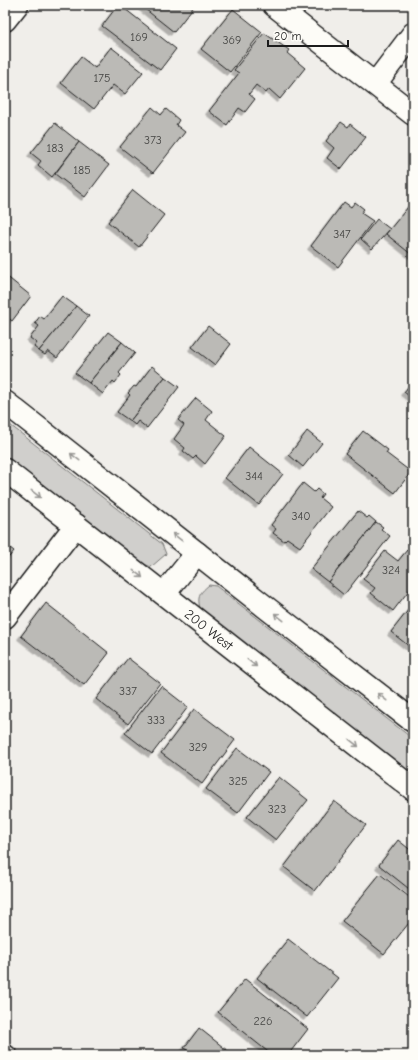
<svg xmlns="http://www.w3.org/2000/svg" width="418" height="1060" font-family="'Comic Neue',sans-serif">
	<defs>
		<filter id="shadow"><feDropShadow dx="-3.5" dy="3.5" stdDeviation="0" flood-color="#0004"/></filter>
	</defs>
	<rect width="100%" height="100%" fill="#f0eeea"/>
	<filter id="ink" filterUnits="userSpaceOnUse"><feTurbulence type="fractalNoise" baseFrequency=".025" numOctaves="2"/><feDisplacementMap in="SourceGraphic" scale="8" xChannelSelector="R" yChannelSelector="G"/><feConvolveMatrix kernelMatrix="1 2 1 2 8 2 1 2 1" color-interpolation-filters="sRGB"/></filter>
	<g filter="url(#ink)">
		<!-- green -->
		<g fill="#d0cfcc" stroke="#767674">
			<polygon points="5,421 162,544 166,554 151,567 142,563 5,455"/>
			<path d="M209 585 216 586 413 739V775L201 612C197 598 198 594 209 585Z"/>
		</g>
		<!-- building -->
		<g fill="#bbbab6" stroke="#1c1c1c" filter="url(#shadow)">
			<polygon points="118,5 120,5 176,49 160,70 102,26"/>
			<polygon points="140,5 195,5 174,32"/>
			<polygon points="233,9 262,32 230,72 201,49"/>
			<polygon points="264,33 289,50 287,53 305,68 280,99 269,89 266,93 256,85 249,94 255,99 245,112 239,108 227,125 209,111 239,73 234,70"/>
			<polygon points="111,47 143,72 125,94 113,85 94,109 61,83 81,57 95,68"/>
			<polygon points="152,107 161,115 166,109 179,120 176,125 185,132 153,173 120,147"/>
			<polygon points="341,122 348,127 350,124 366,137 341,169 327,158 334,148 326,141"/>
			<polygon points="55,123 79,142 52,177 38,165 41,161 31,153"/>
			<polygon points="79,142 109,165 85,197 55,174"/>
			<polygon points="133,190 164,215 139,247 108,222"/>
			<polygon points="413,201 413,254 412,255 386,234"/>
			<polygon points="344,202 351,207 355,202 364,209 361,213 373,221 338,267 311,246"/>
			<polygon points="377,219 390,229 372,249 361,239"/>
			<polygon points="5,275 31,296 12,321 5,315"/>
			<polygon points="62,296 76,306 39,351 34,347 37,343 30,338 39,326 35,323 40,316 44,319"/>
			<polygon points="76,306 89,316 57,358 48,351 45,355 39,351"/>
			<polygon points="208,326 231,344 215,365 192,347"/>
			<polygon points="108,332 122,342 89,383 75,373"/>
			<polygon points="122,342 135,353 119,373 121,375 115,383 113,381 103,394 89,383"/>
			<polygon points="152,366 165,377 130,421 117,412 130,395 128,393 134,386 136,387"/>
			<polygon points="165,377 179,387 147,428 138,421 135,425 130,421"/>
			<polygon points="413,381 413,399 404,392"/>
			<polygon points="196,398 212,411 206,420 226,436 205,464 196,456 193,459 183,451 185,448 174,439 184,425 178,420"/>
			<polygon points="307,431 322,443 303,467 289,455"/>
			<polygon points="363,431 388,450 386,453 411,472 395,493 345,454"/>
			<polygon points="249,447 283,474 259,505 225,478"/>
			<polygon points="303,483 314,492 317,489 323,494 320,498 331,507 300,547 287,538 284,541 273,533 276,529 271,525"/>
			<polygon points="358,511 367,518 369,516 376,522 328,582 311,569"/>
			<polygon points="376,522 383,527 381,529 390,536 344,595 328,582"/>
			<polygon points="5,544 14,551 5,562"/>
			<polygon points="413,546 413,585 393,611 371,593 375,588 363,579 385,551 398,561 407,550 408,551"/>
			<polygon points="46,603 109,653 84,685 21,636"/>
			<polygon points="413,604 413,643 410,647 391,632"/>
			<polygon points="128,658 160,683 128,724 96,699"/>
			<polygon points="161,686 188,707 152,754 125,733"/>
			<polygon points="194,709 235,740 202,784 161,753"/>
			<polygon points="237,748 269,772 238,813 206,789"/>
			<polygon points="279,777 308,800 276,840 247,817"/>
			<polygon points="334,801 366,825 315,891 284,867"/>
			<polygon points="398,840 413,852 413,892 379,865"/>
			<polygon points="380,874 413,900 413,918 384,954 342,921"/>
			<polygon points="288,939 338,978 307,1017 257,978"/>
			<polygon points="245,979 308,1029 288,1055 272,1055 218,1012"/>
			<polygon points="199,1028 233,1055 194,1055 184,1048"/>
		</g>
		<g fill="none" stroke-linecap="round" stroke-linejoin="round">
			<defs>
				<polyline id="lane" points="5,1051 10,1055"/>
				<g id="street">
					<polyline points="274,5 413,114"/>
					<polyline points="5,20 17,5"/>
					<polyline points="375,84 413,34"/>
					<polyline points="5,402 268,609 413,721"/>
					<path id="s1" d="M5 470 413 789"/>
					<polyline points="164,594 197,553"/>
					<polyline points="5,617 76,525"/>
				</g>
			</defs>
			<!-- lane casing -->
			<use href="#lane" stroke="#1c1c1c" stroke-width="17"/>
			<!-- street casing -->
			<use href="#street" stroke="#1c1c1c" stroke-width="25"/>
			<!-- lane -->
			<use href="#lane" stroke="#fdfcf7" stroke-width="14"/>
			<!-- street -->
			<use href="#street" stroke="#fdfcf7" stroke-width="22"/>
		</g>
		<!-- one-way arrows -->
		<defs><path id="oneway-shaft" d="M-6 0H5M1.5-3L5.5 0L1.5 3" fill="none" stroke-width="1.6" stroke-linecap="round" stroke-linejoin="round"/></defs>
		<g stroke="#989794">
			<use href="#oneway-shaft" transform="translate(75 457) rotate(-142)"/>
			<use href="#oneway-shaft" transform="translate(36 494) rotate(38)"/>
			<use href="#oneway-shaft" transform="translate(177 537) rotate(-142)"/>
			<use href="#oneway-shaft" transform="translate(138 574) rotate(38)"/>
			<use href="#oneway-shaft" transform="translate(279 617) rotate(-142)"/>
			<use href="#oneway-shaft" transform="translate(252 663) rotate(38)"/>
			<use href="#oneway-shaft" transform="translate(382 697) rotate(-142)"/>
			<use href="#oneway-shaft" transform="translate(354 743) rotate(38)"/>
		</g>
	</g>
	<g text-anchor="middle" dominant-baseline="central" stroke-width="4" stroke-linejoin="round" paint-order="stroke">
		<!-- number labels -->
		<g font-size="12" fill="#444442">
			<text x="139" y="37">169</text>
			<text x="232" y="40">369</text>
			<text x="102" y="78">175</text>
			<text x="153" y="140">373</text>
			<text x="55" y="148">183</text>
			<text x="82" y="170">185</text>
			<text x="342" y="234">347</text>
			<text x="254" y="476">344</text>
			<text x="301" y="516">340</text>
			<text x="391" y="570">324</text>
			<text x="128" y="691">337</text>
			<text x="156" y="720">333</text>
			<text x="198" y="747">329</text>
			<text x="238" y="781">325</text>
			<text x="277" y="809">323</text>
			<text x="263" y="1021">226</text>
		</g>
		<!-- street labels -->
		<g font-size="14" fill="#1c1c1c" stroke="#fdfcf7">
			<text stroke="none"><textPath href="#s1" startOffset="259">200 West</textPath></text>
		</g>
	</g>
	<!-- margin -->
	<rect width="418" height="1060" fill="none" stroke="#fdfcf7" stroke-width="20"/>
	<rect x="10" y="10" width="398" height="1040" fill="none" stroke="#1c1c1c" stroke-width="1.5" filter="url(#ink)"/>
	<!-- scale -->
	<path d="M268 40v6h80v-6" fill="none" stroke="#1c1c1c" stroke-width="2"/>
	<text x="274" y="40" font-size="12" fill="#1c1c1c" stroke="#fdfcf7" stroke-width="3" paint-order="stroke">20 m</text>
</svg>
